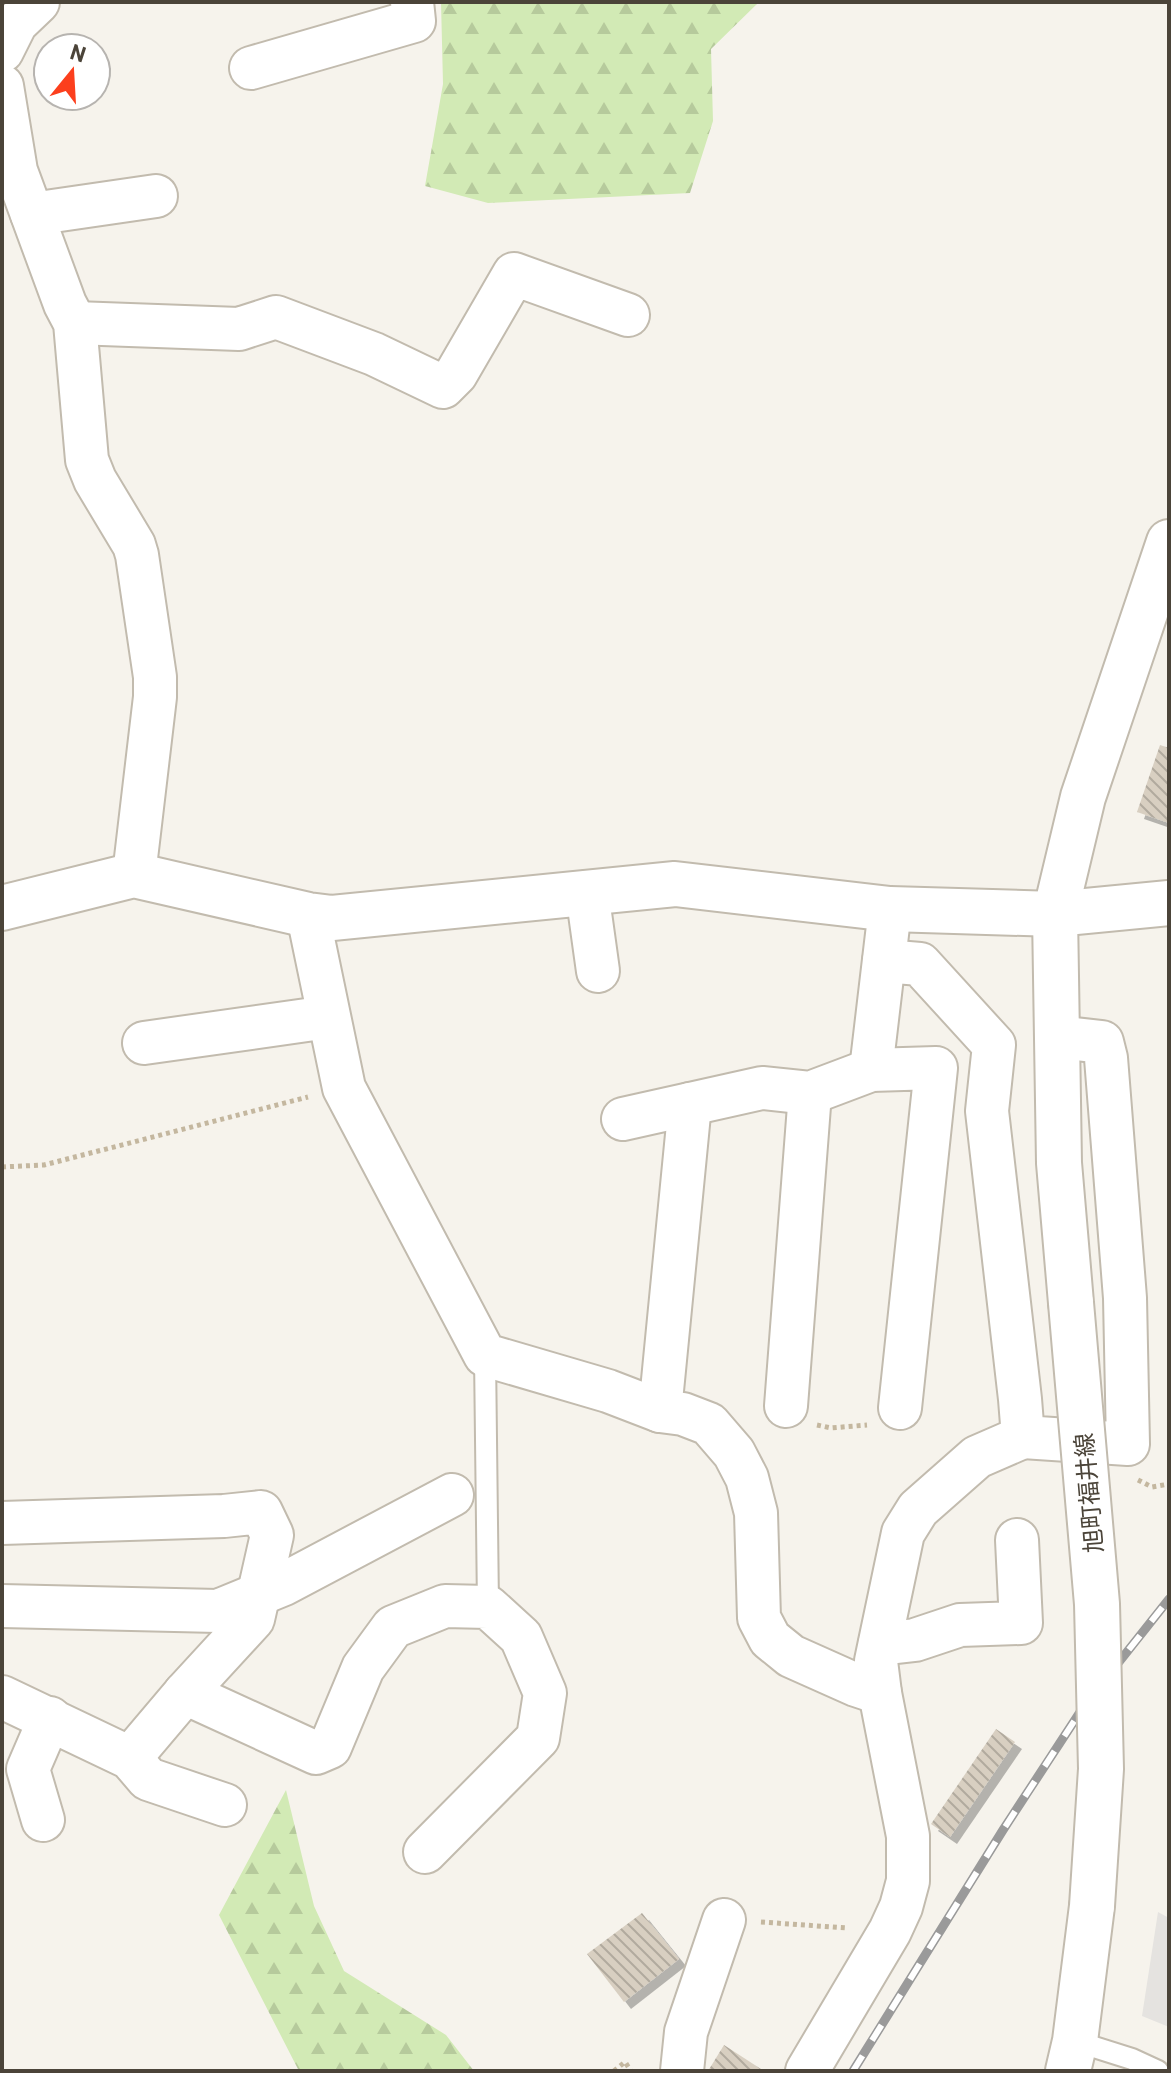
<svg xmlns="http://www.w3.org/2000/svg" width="1171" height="2073" font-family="Barlow,'Noto Sans JP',sans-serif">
	<defs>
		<pattern id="forest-firs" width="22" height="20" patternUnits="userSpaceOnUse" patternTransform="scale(2)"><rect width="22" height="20" fill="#d2eab5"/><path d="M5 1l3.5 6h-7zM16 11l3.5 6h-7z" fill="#b6ca9c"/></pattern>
		<pattern id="building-back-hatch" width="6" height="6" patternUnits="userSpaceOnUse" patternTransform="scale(2)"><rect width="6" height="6" fill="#d8cfc1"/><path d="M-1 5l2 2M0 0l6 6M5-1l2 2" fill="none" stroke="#b1aa9e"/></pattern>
		<filter id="shadow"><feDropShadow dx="7" dy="7" stdDeviation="0" flood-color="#0004"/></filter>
	</defs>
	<rect width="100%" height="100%" fill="#f6f3ec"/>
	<!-- forest -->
	<g fill="url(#forest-firs)">
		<polygon points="441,2 759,2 711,49 713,121 690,193 488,203 425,186 443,84"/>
		<polygon points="286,1790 314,1906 344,1971 446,2035 474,2071 299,2071 219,1915"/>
	</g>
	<!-- parking -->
	<polygon fill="#e5e3e0" points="1158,1912 1169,1918 1169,2027 1142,2016"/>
	<!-- building -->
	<g fill="url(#building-back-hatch)" filter="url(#shadow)">
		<polygon points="1160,745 1169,748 1169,823 1137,812"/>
		<polygon points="996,1729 1015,1742 950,1837 931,1824"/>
		<polygon points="642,1913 679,1959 624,2002 587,1954"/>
		<polygon points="724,2045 764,2071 708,2071"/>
	</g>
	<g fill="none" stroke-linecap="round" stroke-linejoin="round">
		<defs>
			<g id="service">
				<polyline points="485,1355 488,1607"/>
				<polyline points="1075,2041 1132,2059 1158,2071"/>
			</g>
			<g id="minor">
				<polyline points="2,51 16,23 38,2"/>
				<polyline points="251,68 414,21 412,2"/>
				<polyline points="2,86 16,171 65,304 75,323 87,460 95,480 134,545 137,555 155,677 155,697 134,875"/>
				<polyline points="32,214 156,196"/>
				<polyline points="75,323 239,329 276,317 374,354 443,387 456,374 514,274 628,315"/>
				<polyline points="587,892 598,971"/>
				<polyline points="308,915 344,1088 485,1355 608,1391 660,1411 683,1414 709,1424 734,1453 747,1478 756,1513 759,1618 770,1639 791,1656 856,1685 880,1693"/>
				<polyline points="884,961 920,964 994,1045 987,1111 1020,1399 1023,1437 1128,1444 1125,1298 1106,1058 1102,1042 1057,1037"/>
				<polyline points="144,1043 328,1017"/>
				<polyline points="871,1070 890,909"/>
				<polyline points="623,1119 762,1088 810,1093 871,1070 936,1068 900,1408"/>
				<polyline points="786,1406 810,1093"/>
				<polyline points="660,1411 690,1104"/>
				<polyline points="2,1523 224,1516 261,1512 272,1535 253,1619 185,1693 130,1758"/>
				<polyline points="2,1606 218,1611 284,1584 452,1495"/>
				<polyline points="880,1644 915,1640 960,1625 1021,1623 1017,1540"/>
				<polyline points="185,1693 316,1753 330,1747 363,1668 393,1627 445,1606 488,1607 521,1637 545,1693 538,1738 425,1852"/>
				<polyline points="2,1697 130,1758 148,1779 225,1805"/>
				<polyline points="43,1820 28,1769 50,1718"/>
				<polyline points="682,2071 686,2032 724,1920"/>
				<polyline points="807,2071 890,1931 901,1907 908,1881 908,1836 880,1693 876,1661 903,1533 918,1509 977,1457 1023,1437"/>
			</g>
			<g id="tertiary">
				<polyline points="2,908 134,875 308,915 332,918 675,884 890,909 1055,914 1169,903"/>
				<polyline points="1071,1303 1059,1163 1055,914 1083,797 1169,542"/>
				<polyline points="1068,2071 1075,2041 1092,1906"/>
			</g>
		</defs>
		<!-- service casing -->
		<use href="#service" stroke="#c2bbae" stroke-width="24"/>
		<!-- minor casing -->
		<use href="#minor" stroke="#c2bbae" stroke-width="46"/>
		<!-- tertiary casing -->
		<use href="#tertiary" stroke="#c2bbae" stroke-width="48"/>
		<!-- path -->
		<g stroke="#c4b79f" stroke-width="5" stroke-dasharray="4 4" stroke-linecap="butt">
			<polyline points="2,1167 44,1165 308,1097"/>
			<polyline points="817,1425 831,1428 867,1425"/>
			<polyline points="1138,1480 1152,1487 1169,1484"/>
			<polyline points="761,1922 847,1928"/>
			<polyline points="614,2071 625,2062 631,2071"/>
		</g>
		<!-- service -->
		<use href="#service" stroke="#fff" stroke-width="20"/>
		<!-- minor -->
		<use href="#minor" stroke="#fff" stroke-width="42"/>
		<!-- tertiary -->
		<use href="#tertiary" stroke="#fff" stroke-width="44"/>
		<defs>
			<polyline id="rail" points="853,2071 1003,1830 1084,1706 1169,1599"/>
		</defs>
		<!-- rail casing -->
		<use href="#rail" stroke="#9a9a9a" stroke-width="9"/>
		<!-- rail -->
		<use href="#rail" stroke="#fff" stroke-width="6" stroke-dasharray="18" stroke-linecap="butt"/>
		<defs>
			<polyline id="tertiary-bridge" points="1071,1303 1097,1604 1101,1769 1092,1906"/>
		</defs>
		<!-- tertiary-bridge casing -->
		<use href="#tertiary-bridge" stroke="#c2bbae" stroke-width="48" stroke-linecap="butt"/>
		<!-- tertiary-bridge -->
		<use href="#tertiary-bridge" stroke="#fff" stroke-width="44"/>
	</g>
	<g text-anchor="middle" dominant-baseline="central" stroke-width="6" stroke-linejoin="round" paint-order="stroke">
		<!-- street labels -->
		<g font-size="24" fill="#4b4439" stroke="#fff">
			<text transform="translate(1088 1493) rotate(-95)">旭町福井線</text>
		</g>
	</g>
	<!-- border -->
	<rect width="1171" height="2073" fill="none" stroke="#4b4439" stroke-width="8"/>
	<!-- north arrow -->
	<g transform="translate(72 72) rotate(18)"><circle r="38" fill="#ffffff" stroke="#b7b4b0" stroke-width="2"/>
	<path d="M0-6L14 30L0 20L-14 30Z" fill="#fc3f1d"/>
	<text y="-12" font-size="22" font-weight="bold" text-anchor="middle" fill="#4b4439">N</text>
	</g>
</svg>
